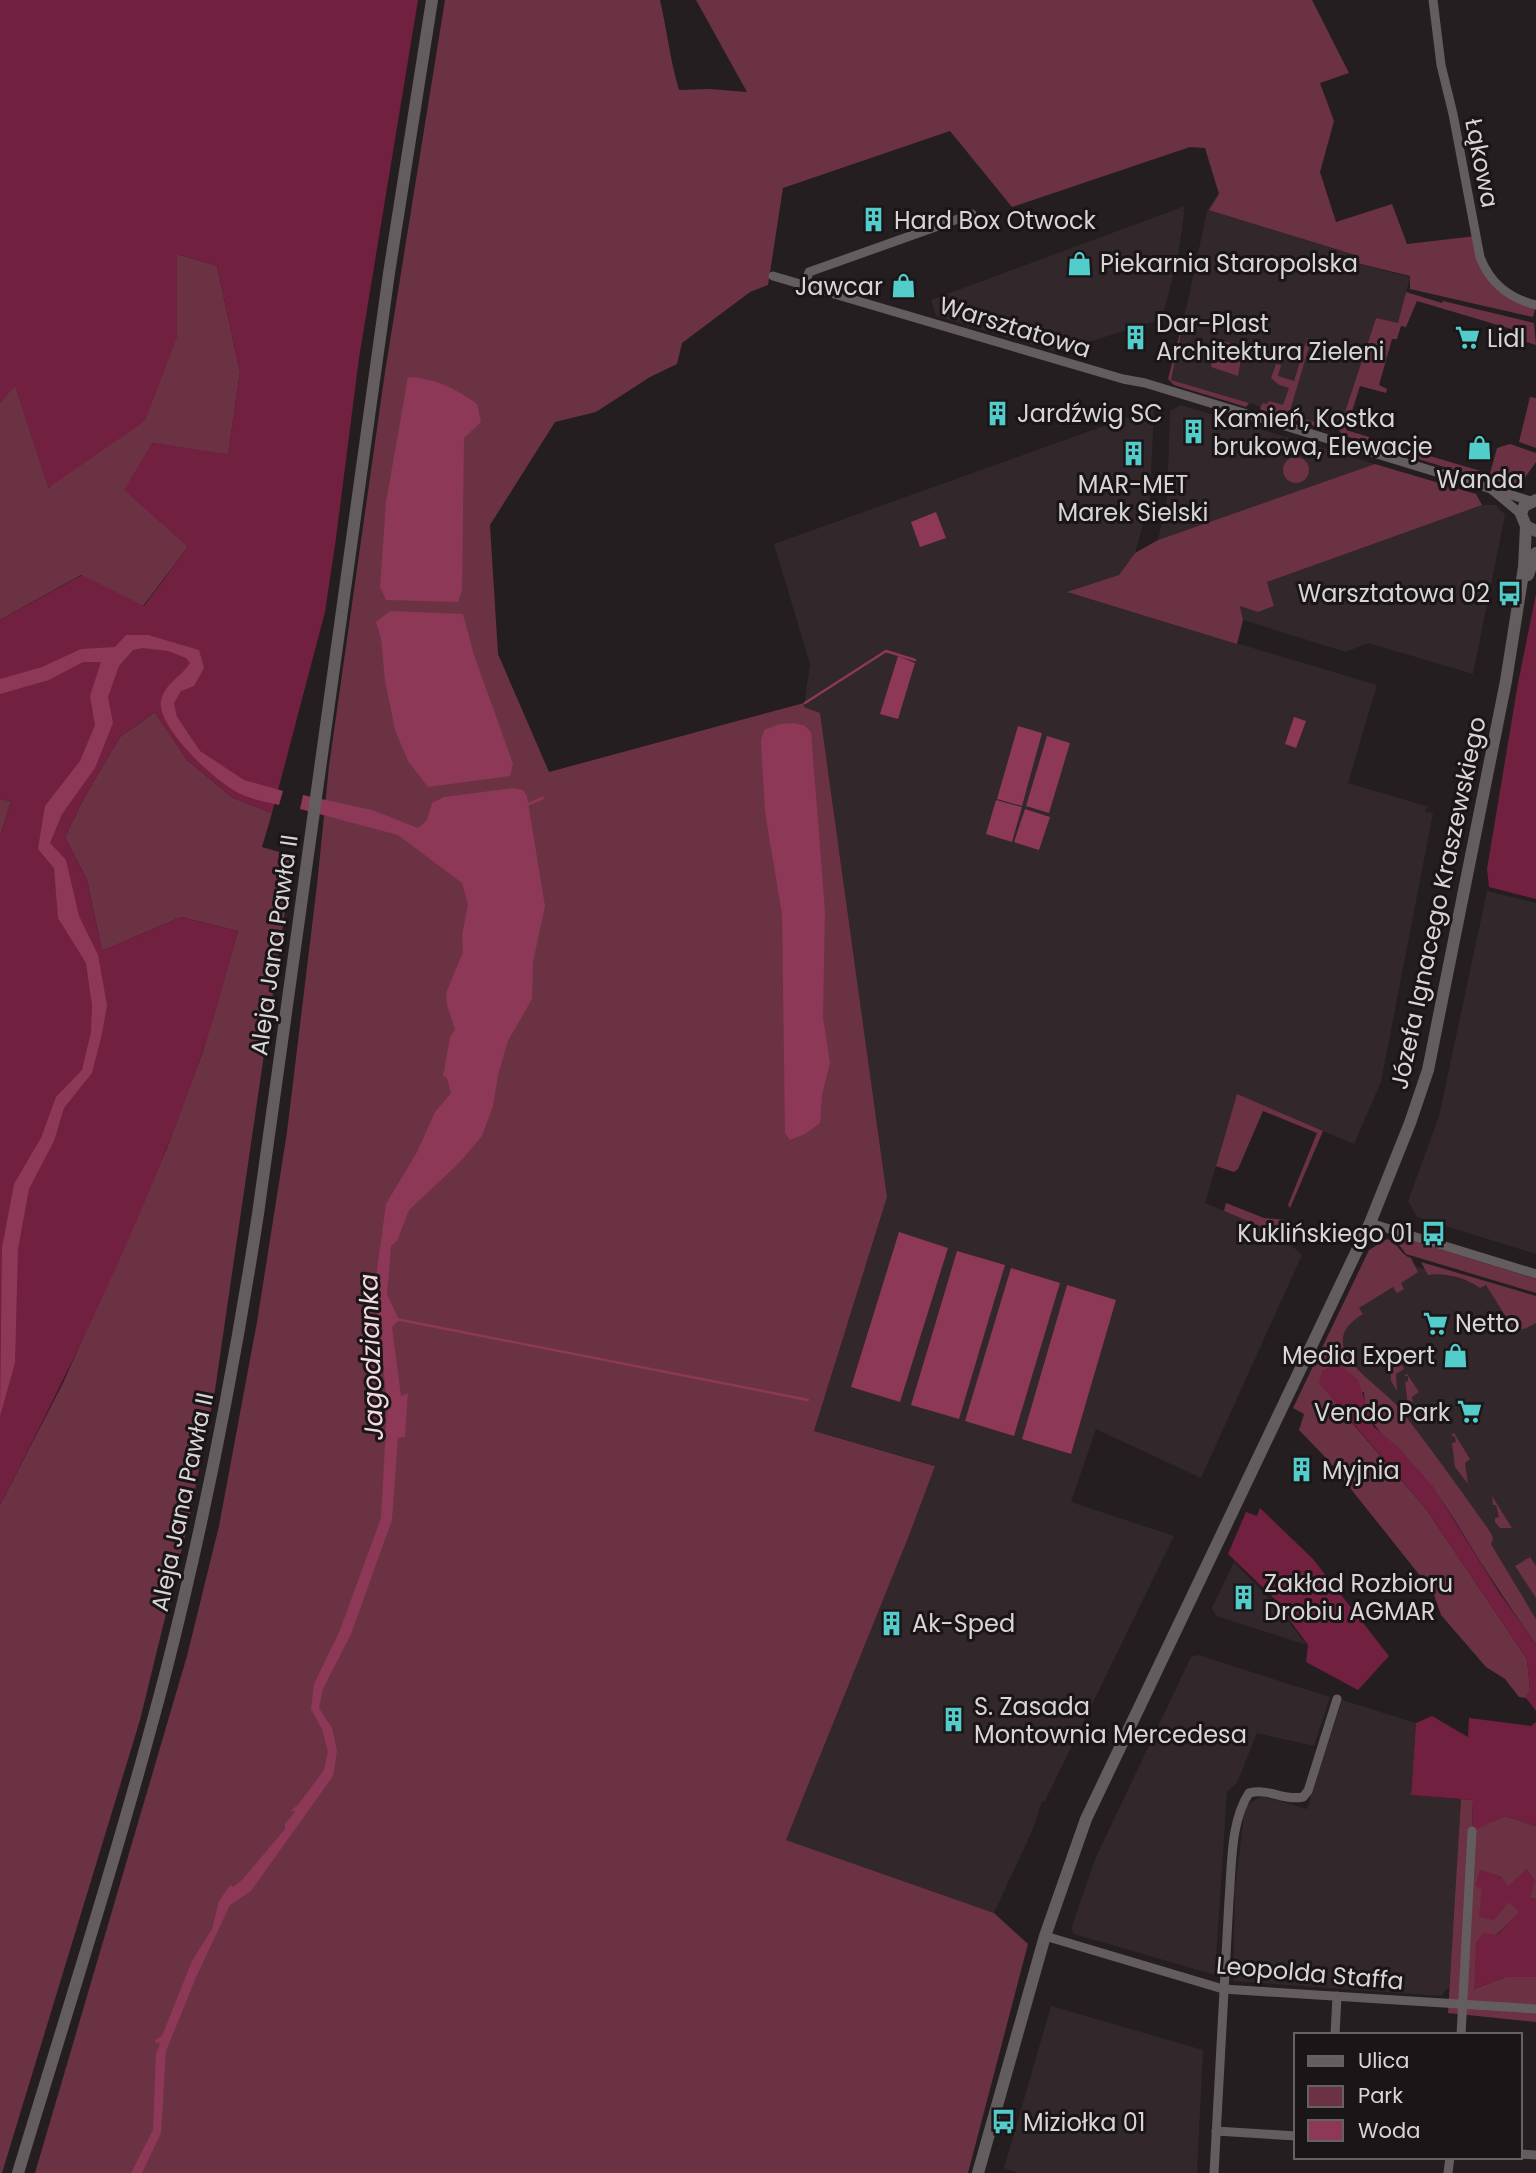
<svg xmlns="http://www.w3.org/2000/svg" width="1536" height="2173" font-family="Poppins,sans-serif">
	<rect width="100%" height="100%" fill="#241e20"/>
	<!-- built -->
	<g fill="#32272a">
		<polygon points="1326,152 1299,238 1354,255 1346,261 1410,277 1398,324 1376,318 1339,430 1171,380 1207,211 1224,185"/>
		<polygon points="1185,206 1178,257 1162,319 1057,352 936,316 931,300"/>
		<polygon points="1181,405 1375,464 1158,540 1167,499 1170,411"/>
		<polygon points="1154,408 1150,499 1135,553 1119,575 1069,593 1377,685 1348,783 1429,807 1426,808 1425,812 1433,813 1381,1082 1354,1144 1237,1095 1205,1203 1279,1234 1302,1255 1201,1478 1096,1429 1071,1502 1174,1536 1045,1801 1042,1801 1033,1829 994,1913 786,1840 908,1538 934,1465 814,1431 887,1197 820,713 804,707 810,664 774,544"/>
		<polygon points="1482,505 1496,505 1505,515 1473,674 1368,643 1346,652 1243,620 1240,605 1258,612 1274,606 1267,582"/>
		<polygon points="1487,891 1536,903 1536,1254 1417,1217 1408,1201 1439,1116"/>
		<polygon points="1400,1262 1536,1300 1536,1619 1490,1543 1335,1349 1336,1334"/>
		<polygon points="1234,1562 1272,1601 1307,1645 1216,1616 1212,1608"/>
		<polygon points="1198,1655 1330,1697 1314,1746 1257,1733 1237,1783 1227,1792 1215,1975 1074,1934 1071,1929 1095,1859 1191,1657"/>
		<polygon points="1342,1700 1416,1723 1411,1795 1461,1799 1452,1984 1441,1996 1233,1981 1235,1890 1245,1806 1262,1796 1307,1809"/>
		<polygon points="1051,2006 1203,2050 1197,2173 1018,2173 1004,2168"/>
	</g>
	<!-- green -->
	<g fill="#6b3244">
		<path d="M445 0H660C667 30 670 60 679 90L710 89 747 92 696 0H1312L1349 73 1320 83 1334 121 1320 172 1336 222 1392 204 1407 244 1476 236 1477 246 1499 287 1536 305 1533 317 1410 289V276L1348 261 1355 255 1209 210 1219 194 1205 148 1190 147 1012 207 950 131 783 188 768 285 750 292 682 343 677 364 650 377 596 412 555 422 490 525 498 654 549 772 804 703V707L820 713 887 1197 814 1431 935 1466 908 1538 786 1840 994 1913 1028 1944 968 2173H35L187 1656 219 1526 257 1322 287 1132 317 885 329 766 385 372Z"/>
		<polygon points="177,254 217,266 240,372 228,455 152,443 188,547 143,606 81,575 0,620 0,403 15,385 49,488 177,337"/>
		<polygon points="1406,292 1442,303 1443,301 1534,323 1536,345 1520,340 1518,331 1417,301 1406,327 1401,326 1397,339 1392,339 1379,385 1387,389 1386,393 1360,386 1346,430 1369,437 1368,443 1342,435 1339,430 1376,318 1398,323"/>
		<polygon points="1187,306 1171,380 1249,403 1246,407 1174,385 1168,379"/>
		<polygon points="1307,339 1311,340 1289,414 1327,426 1326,429 1262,411 1260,408 1263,403 1267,404 1269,401 1283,405 1289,388 1279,385 1271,378 1276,364 1281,365 1278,376 1294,381"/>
		<polygon points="1219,340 1238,345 1237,352 1242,354 1238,376 1211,367 1216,342"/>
		<polygon points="1530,397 1536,398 1536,448 1519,442"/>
		<polygon points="1386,443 1484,472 1482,478 1384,449"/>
		<polygon points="1510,444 1536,453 1536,462 1517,489 1489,477 1497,448"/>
		<circle cx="1296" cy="470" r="13"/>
		<polygon points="1375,464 1476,494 1482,505 1267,582 1274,606 1258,612 1240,606 1243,620 1237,644 1067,592 1119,575 1135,553 1158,540"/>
		<polygon points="155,712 187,760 233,798 272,813 262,847 293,856 215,1390 189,1520 140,1720 2,2173 0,2173 0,1505 63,1383 167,1148 203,1051 238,931 181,917 102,951 87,880 65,837 85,796 120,737"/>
		<polygon points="0,799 11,801 0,837"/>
		<polygon points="1237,1094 1323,1131 1290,1208 1288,1205 1317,1133 1263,1111 1238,1169 1234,1172 1216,1166"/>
		<polygon points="1226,1203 1264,1218 1285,1220 1279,1234 1224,1211"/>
		<polygon points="1394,1235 1536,1279 1536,1293 1406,1254 1393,1237"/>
		<path d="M1387 1239C1398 1242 1400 1255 1411 1258L1418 1272 1401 1283 1404 1289 1397 1293 1393 1287 1359 1308 1363 1314C1350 1322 1339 1332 1344 1349 1351 1370 1384 1390 1399 1408 1431 1448 1461 1491 1491 1533L1493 1539 1491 1544 1536 1619V1644C1516 1616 1497 1588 1478 1558 1459 1528 1442 1496 1417 1469 1395 1444 1364 1427 1364 1392L1336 1404 1426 1509 1527 1659 1530 1690 1526 1698 1519 1697 1505 1679 1486 1667 1441 1615 1433 1592 1327 1459 1299 1430 1304 1414 1293 1408 1369 1250Z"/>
		<path d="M1421 1262 1536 1296V1323C1523 1331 1511 1334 1500 1321L1506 1317 1486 1285 1480 1288C1467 1278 1443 1272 1428 1275Z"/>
		<polygon points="1400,1361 1404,1369 1396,1374 1397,1391 1391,1381 1390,1362 1393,1365"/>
		<polygon points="1407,1374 1419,1392 1412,1397 1414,1412 1408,1405 1405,1382 1408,1381 1408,1376 1404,1376"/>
		<polygon points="1454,1433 1470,1459 1465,1463 1468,1484 1455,1467 1452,1443 1456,1442 1455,1437 1451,1435"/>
		<polygon points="1492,1496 1512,1528 1500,1528 1495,1522 1495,1518 1499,1517 1496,1505 1493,1505"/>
		<polygon points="1530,1557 1536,1566 1536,1598 1515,1566"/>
		<polygon points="1461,1799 1473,1800 1472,1830 1505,1816 1536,1826 1536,1899 1530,1898 1527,1869 1508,1887 1501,1877 1480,1870 1520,1912 1496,1935 1474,1989 1505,1977 1536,1977 1536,2022 1448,2013"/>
	</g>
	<!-- forest -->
	<g fill="#722040">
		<path d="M0 0H418L359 358 336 538 325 612 272 813 233 798 187 760 155 712 120 737 85 796 65 837 87 880 102 951 181 917 238 931C227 971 216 1013 202 1053 149 1207 75 1360 0 1505V837L11 801 0 799V620L82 575 144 606 188 547 124 490 152 443 228 454 240 372 217 266 177 254V337L145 421 48 488 15 386 0 403Z"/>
		<polygon points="1536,594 1536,899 1489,887 1487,869 1518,683"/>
		<polygon points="1338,1363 1358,1380 1373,1426 1399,1448 1434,1488 1500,1594 1536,1644 1536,1711 1526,1698 1530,1690 1527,1659 1426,1509 1319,1383 1322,1371"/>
		<polygon points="1260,1508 1313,1559 1389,1656 1358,1690 1306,1662 1308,1645 1272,1596 1228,1554 1246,1512 1257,1516"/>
		<polygon points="1432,1716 1468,1737 1469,1718 1531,1726 1536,1722 1536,1826 1505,1816 1472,1831 1473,1800 1411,1795 1416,1723"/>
		<polygon points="1527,1869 1535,1880 1530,1898 1536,1899 1536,1977 1505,1977 1474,1989 1476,1942 1484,1933 1497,1935 1519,1912 1509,1902 1494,1920 1479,1917 1482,1889 1475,1886 1480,1870 1501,1877 1508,1886"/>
	</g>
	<!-- water -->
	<g fill="#8d3856">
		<path d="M408 377C435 378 455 388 477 404L481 422 464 438 462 591 458 602 386 600 380 587 386 502Z"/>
		<polygon points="936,512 946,538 920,547 911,522"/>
		<polygon points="390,611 463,614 474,655 513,764 510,776 428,787 408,761 395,730 385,681 381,638 376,622"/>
		<path d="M126 635H148L199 650 204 668 194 686 181 691 174 703 177 717 200 751 244 780 283 791 279 805C267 802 254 800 243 795 219 786 156 727 161 701 165 683 181 677 190 663L186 658 168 651 142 648 133 650 119 666 108 697 113 723 95 768 62 814 50 843 66 860 79 916 98 955 107 1005 102 1034 92 1073 64 1108 54 1141 29 1189 18 1249 15 1363 0 1416 2 1248 14 1184 41 1138 56 1097 82 1070 91 1032 92 1005 86 963 58 918 54 868 38 849 45 806 80 761 95 725 90 696 101 662H83L49 680 0 694V679L42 667 81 649 115 647Z"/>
		<polygon points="898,656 915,663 898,719 880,714"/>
		<polygon points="1294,717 1306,721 1296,748 1285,744"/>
		<polygon points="794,723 805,726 811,732 825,911 823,1018 830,1063 822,1095 820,1123 805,1134 790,1140 785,1133 782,914 765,812 761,741 764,730 780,724"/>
		<polygon points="1018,726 1042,733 1022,806 997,799"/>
		<polygon points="1047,736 1070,743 1049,813 1026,806"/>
		<polygon points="513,788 523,790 527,796 545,906 533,962 532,999 508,1041 498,1075 493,1106 482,1136 459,1163 409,1210 397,1241 391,1246 387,1294 399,1320 392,1327 401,1396 408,1393 405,1437 398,1438 392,1520 351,1634 323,1689 319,1708 332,1728 337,1751 333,1776 251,1891 230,1905 197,1975 166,2051 161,2133 142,2173 131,2173 153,2130 156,2054 160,2044 158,2042 157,2045 155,2040 162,2036 192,1961 212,1929 219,1901 230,1885 233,1887 243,1879 285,1829 285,1824 295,1812 291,1810 298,1805 324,1770 328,1752 322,1729 311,1709 314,1684 340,1630 381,1518 387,1407 380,1328 374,1292 386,1204 417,1152 435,1112 451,1093 447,1078 443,1076 450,1037 455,1030 447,1005 446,993 463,952 462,935 468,904 462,883 398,835 300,809 303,795 372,810 418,828 427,820 432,803 444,797"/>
		<polygon points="996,800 1022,807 1012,842 986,834"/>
		<polygon points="1025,809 1050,817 1039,850 1014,842"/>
		<polygon points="899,1232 948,1248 900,1402 851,1387"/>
		<polygon points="957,1251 1005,1265 959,1419 911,1405"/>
		<polygon points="1011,1268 1060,1283 1014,1436 965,1421"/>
		<polygon points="1067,1285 1116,1300 1071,1454 1022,1439"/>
	</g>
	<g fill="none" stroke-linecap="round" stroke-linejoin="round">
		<!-- stream -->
		<g stroke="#8d3856" stroke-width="2.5">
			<polyline points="805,703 886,651 915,660"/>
			<polyline points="526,805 543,798"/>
			<polyline points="396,1319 808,1400"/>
		</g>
		<!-- street -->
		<g stroke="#645d5f" stroke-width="9">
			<path d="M1433 0 1441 65 1453 114 1480 257C1490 283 1508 298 1536 305"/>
			<polyline points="773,276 1123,379 1145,383 1531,501"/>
			<polyline points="805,285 809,272 972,214"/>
			<polyline points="1491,489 1521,514"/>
			<polyline points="1370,1223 1536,1274"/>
			<polyline points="1045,1936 1223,1989 1536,2009"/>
			<polyline points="1335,2035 1337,1996"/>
			<polyline points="1461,2035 1472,1831"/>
			<polyline points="1216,2131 1296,2136"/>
			<polyline points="1520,2154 1536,2155"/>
			<path d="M1214 2173 1229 1900C1232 1866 1230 1822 1249 1793 1271 1788 1282 1801 1303 1797L1308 1791 1337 1699"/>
			<polyline points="1448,2173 1450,2157"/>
		</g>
		<!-- secondary -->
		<g stroke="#645d5f" stroke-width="12">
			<polyline points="1536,500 1524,506 1521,514 1526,526 1536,531"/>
			<polyline points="1528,575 1536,553"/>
			<path d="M18 2173C68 2008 121 1843 165 1675 204 1523 234 1369 258 1214L389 273 432 0"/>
			<polyline points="978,2173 1045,1936 1086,1819 1370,1223 1410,1123 1428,1070 1506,681 1524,567 1526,526"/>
		</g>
	</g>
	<!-- icons -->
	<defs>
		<symbol id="building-bare" viewBox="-9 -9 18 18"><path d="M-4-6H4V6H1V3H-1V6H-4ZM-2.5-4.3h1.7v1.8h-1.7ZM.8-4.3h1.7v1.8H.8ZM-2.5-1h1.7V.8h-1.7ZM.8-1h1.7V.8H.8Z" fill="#53cdcb" stroke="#1a1517" stroke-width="2.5" paint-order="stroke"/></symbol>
		<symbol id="shop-bare" viewBox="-9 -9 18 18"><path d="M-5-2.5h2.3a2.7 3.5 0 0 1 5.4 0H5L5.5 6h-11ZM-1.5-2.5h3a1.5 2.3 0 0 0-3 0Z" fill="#53cdcb" stroke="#1a1517" stroke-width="2.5" paint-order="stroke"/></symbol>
		<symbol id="supermarket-bare" viewBox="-9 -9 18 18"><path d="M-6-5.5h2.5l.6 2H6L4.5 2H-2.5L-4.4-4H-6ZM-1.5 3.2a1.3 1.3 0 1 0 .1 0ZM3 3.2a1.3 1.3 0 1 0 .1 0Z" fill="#53cdcb" stroke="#1a1517" stroke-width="2.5" paint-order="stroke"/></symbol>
		<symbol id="bus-bare" viewBox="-9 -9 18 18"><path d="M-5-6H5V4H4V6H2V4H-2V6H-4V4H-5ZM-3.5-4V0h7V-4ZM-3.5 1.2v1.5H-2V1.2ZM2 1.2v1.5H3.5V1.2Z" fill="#53cdcb" stroke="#1a1517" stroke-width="2.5" paint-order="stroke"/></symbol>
	</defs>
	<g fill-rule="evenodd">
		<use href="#building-bare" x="856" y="202" width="35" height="35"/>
		<use href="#shop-bare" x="1062" y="246" width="35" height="35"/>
		<use href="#shop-bare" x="886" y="268" width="35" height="35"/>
		<use href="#building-bare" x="1118" y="320" width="35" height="35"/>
		<use href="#supermarket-bare" x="1450" y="320" width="35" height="35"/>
		<use href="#building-bare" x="980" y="396" width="35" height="35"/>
		<use href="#building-bare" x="1176" y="414" width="35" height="35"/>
		<use href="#shop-bare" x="1462" y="430" width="35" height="35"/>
		<use href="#building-bare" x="1116" y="436" width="35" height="35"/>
		<use href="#bus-bare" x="1492" y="576" width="35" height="35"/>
		<use href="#bus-bare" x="1416" y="1216" width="35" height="35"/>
		<use href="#supermarket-bare" x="1418" y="1306" width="35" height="35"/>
		<use href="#shop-bare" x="1438" y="1338" width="35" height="35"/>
		<use href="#supermarket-bare" x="1452" y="1394" width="35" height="35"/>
		<use href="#building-bare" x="1284" y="1452" width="35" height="35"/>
		<use href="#building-bare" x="1226" y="1580" width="35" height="35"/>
		<use href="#building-bare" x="874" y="1606" width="35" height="35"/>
		<use href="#building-bare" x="936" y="1702" width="35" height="35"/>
		<use href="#bus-bare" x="986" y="2104" width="35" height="35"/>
	</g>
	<g text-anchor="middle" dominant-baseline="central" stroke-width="6" stroke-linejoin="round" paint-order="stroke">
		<!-- street labels -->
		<g font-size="24" fill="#d9d5d6" stroke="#1a1517">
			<text transform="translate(1482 163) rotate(79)">Łąkowa</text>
			<text transform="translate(1015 327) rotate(17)">Warsztatowa</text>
			<text transform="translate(1438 903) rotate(-78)">Józefa Ignacego Kraszewskiego</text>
			<text transform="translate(274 945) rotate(-82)">Aleja Jana Pawła II</text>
			<text transform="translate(182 1502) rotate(-78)">Aleja Jana Pawła II</text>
			<text transform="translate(1310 1973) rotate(5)">Leopolda Staffa</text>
		</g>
		<!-- poi labels -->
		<g font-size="24" fill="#d9d5d6" stroke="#1a1517" text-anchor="start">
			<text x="894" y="220">Hard Box Otwock</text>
			<text x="1100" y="263">Piekarnia Staropolska</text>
			<text x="883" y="286" text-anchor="end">Jawcar</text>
			<text x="1156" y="323">Dar-Plast<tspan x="1156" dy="28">Architektura Zieleni</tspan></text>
			<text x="1487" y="338">Lidl</text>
			<text x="1017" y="413">Jardźwig SC</text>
			<text x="1213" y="418">Kamień, Kostka<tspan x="1213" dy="28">brukowa, Elewacje</tspan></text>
			<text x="1480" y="479" text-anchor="middle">Wanda</text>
			<text x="1133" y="484" text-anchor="middle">MAR-MET<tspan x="1133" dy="28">Marek Sielski</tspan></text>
			<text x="1490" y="593" text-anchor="end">Warsztatowa 02</text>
			<text x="1413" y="1233" text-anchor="end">Kuklińskiego 01</text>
			<text x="1455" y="1323">Netto</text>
			<text x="1435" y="1355" text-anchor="end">Media Expert</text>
			<text x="1450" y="1412" text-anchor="end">Vendo Park</text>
			<text x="1322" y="1470">Myjnia</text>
			<text x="1264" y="1583">Zakład Rozbioru<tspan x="1264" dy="28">Drobiu AGMAR</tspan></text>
			<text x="912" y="1623">Ak-Sped</text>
			<text x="974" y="1706">S. Zasada<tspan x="974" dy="28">Montownia Mercedesa</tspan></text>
			<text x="1023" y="2122">Miziołka 01</text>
		</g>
		<!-- water labels -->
		<g font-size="26" font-style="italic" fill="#f3d9e0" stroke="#1a1517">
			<text transform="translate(371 1357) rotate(-92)">Jagodzianka</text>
		</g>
	</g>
	<!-- legend -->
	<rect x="1294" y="2033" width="228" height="126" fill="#1a1517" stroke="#666263" stroke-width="2"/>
	<rect x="1308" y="2056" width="35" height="10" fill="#645d5f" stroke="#666263" stroke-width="2"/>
	<text x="1358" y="2068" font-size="21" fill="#d9d5d6">Ulica</text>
	<rect x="1308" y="2086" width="35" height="21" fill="#6b3244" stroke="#666263" stroke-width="2"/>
	<text x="1358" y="2103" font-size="21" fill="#d9d5d6">Park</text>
	<rect x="1308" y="2120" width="35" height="21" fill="#8d3856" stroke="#666263" stroke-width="2"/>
	<text x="1358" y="2138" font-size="21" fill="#d9d5d6">Woda</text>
</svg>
